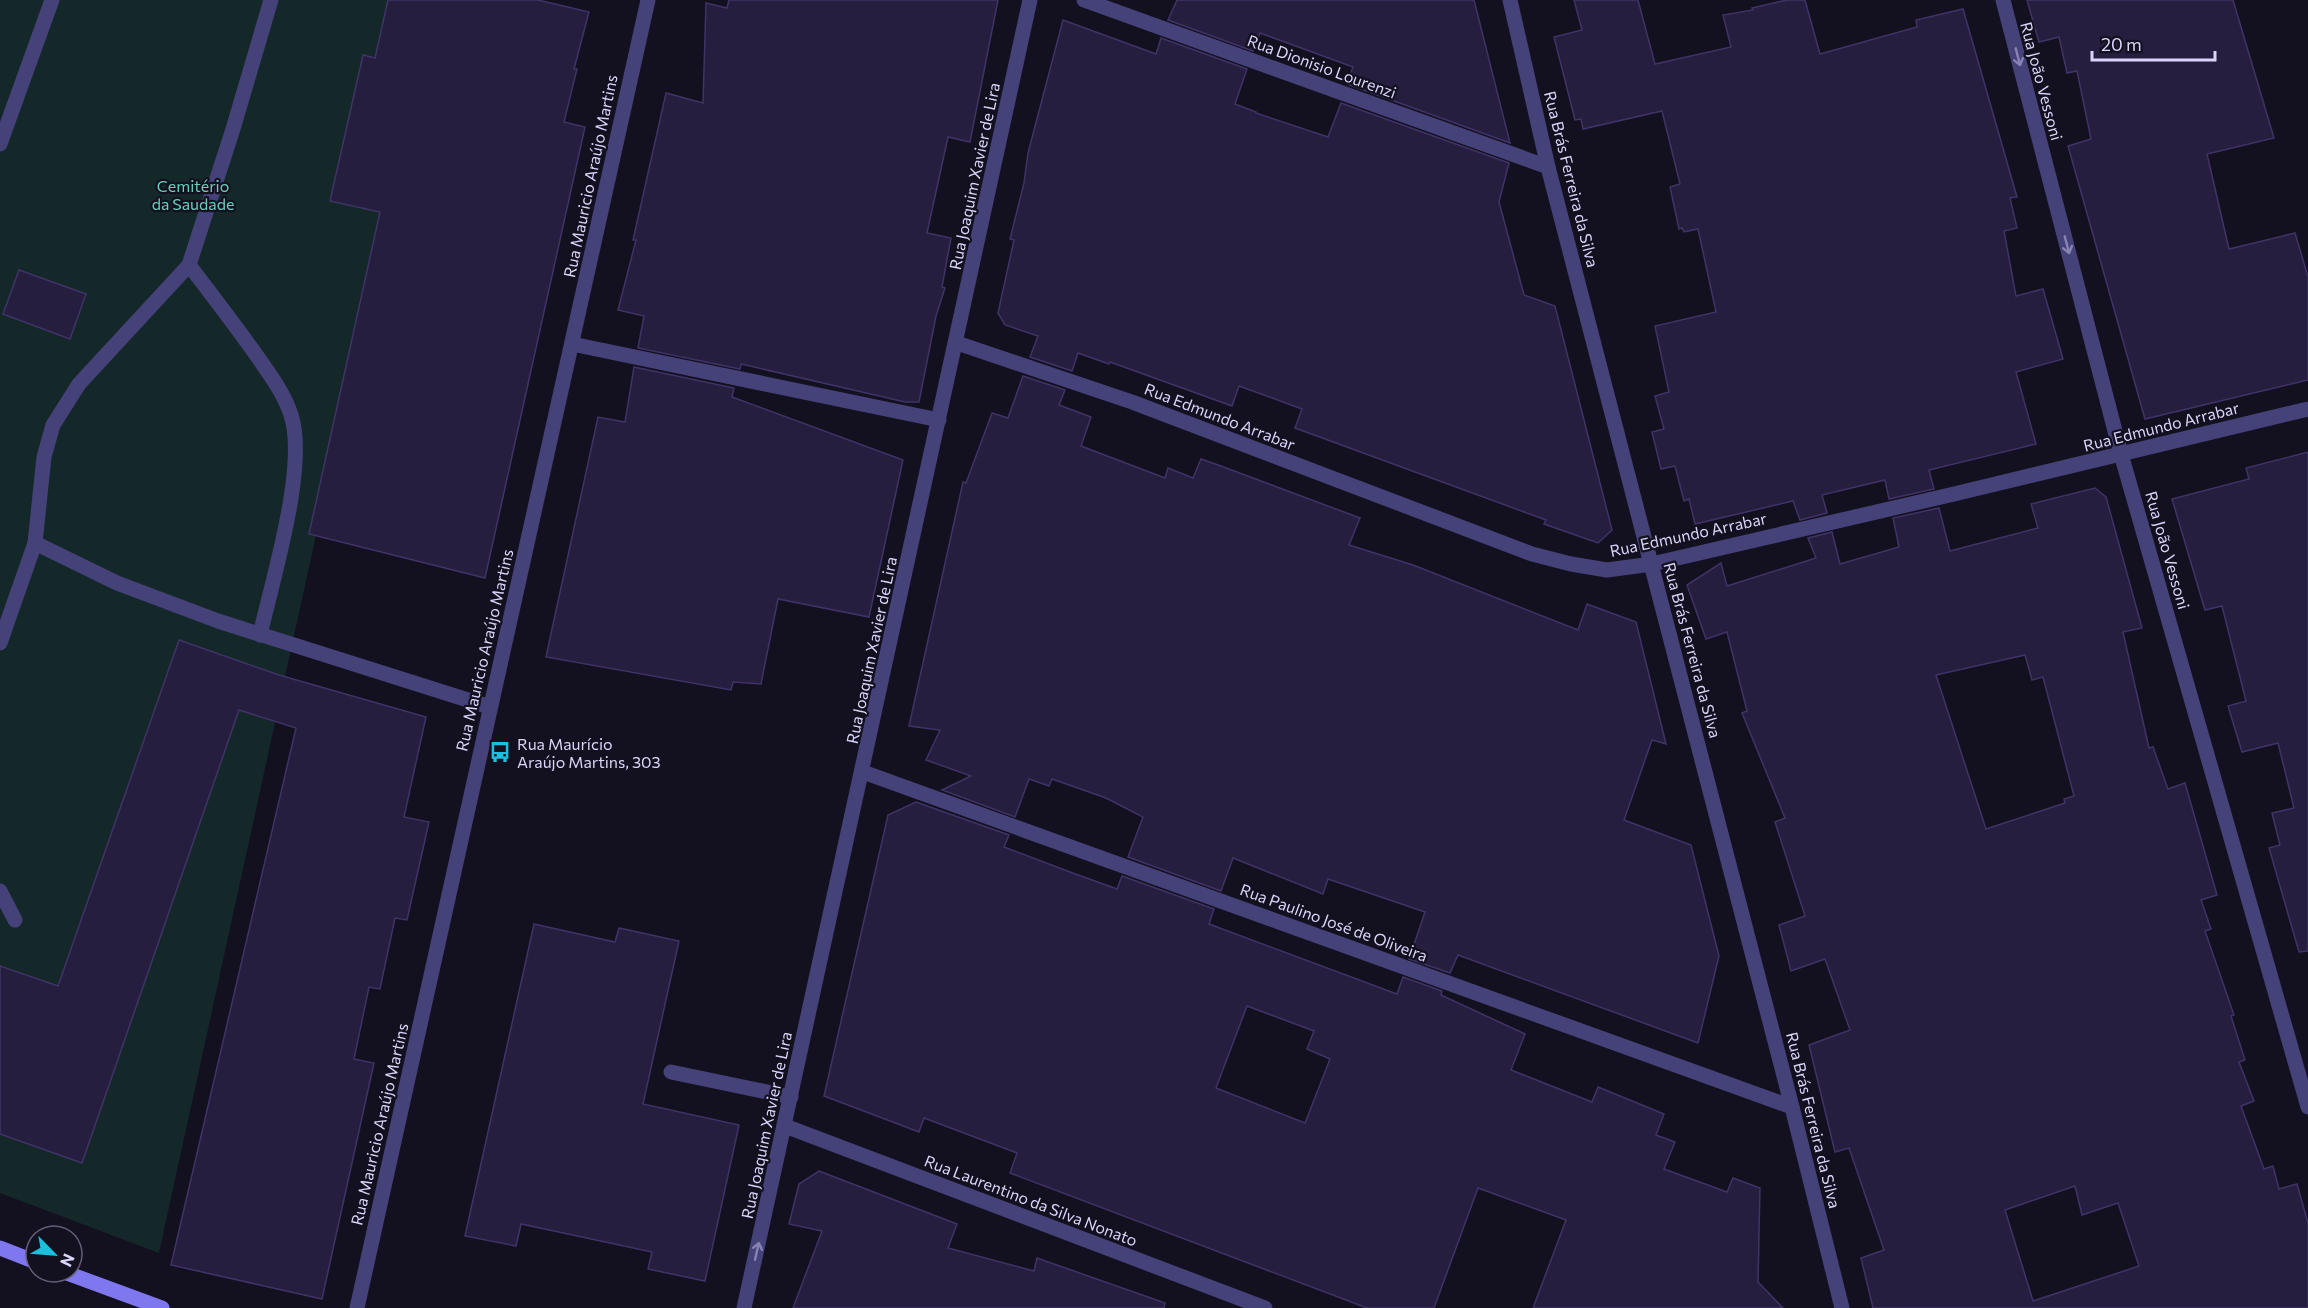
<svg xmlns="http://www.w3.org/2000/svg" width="2308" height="1308" font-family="Commissioner,sans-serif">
	<rect width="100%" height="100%" fill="#13101f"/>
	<!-- green -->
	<polygon fill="#142829" points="0,0 433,0 159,1253 0,1193"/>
	<!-- building -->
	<g fill="#261e3e" stroke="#403367" stroke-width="1.5" fill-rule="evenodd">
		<polygon points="388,0 538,0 589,12 574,69 577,69 564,122 585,127 485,578 309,534 380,212 330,201 363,55 375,58"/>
		<polygon points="729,0 998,0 970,142 948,137 927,233 951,238 942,287 945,288 936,316 919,402 905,402 741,364 740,369 638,348 644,316 618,310 636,240 633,240 666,93 703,103 706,3 727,8"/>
		<polygon points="1177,0 1474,0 1510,143 1347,84 1353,67 1260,33 1253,51 1168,20"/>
		<polygon points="1574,0 1638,0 1655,64 1731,47 1723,15 1753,10 1752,8 1787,0 1805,0 1820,54 1917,27 1916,20 1963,9 2017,197 2010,198 2017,228 2004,231 2016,296 2043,289 2063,359 2016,372 2036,444 1929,470 1934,489 1889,499 1885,480 1822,495 1827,513 1800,520 1793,501 1695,524 1689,499 1684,501 1675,466 1661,469 1652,432 1664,429 1655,396 1669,392 1655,326 1716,312 1698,229 1684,232 1682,228 1679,229 1670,187 1680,184 1662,111 1583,129 1581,119 1575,120 1554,37 1582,30"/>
		<polygon points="2027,0 2233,0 2274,138 2207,154 2229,249 2295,233 2308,277 2308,380 2145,419 2068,146 2091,139 2077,71 2067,73 2059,37 2039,42"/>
		<polygon points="1063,20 1156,54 1161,38 1247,69 1235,104 1256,112 1256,113 1328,137 1341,103 1509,163 1499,202 1524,295 1555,306 1612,530 1598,543 1544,524 1546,520 1295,428 1302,409 1239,386 1232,406 1110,362 1109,364 1078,353 1072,371 1030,357 1038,336 1005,325 998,313 1014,240 1010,239 1024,183 1028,153"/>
		<polygon points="19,270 86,294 70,339 3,314"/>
		<polygon points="634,367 734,388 732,397 903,460 869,617 778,599 761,684 733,682 731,690 546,657 598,417 625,422"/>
		<polygon points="1023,376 1065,390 1059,405 1091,417 1081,446 1165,478 1168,468 1193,478 1201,459 1221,466 1360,518 1349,545 1413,565 1578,630 1587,604 1636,622 1666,744 1652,740 1624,820 1691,845 1719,956 1698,1043 1458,955 1450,973 1409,959 1425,912 1328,879 1323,894 1233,858 1221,891 1128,857 1143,817 1106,798 1052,779 1049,786 1029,779 1015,817 942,790 971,776 926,760 940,730 909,726 963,482 966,483 992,413 1008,418"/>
		<polygon points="2308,452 2308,951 2299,952 2269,848 2280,845 2272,813 2294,808 2278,743 2242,752 2228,706 2246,701 2222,606 2205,610 2172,499 2249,479 2246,468"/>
		<path d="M2095 488 2106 497 2142 628 2123 632 2149 748 2153 747 2168 789 2185 783 2217 895 2201 900 2211 929 2205 931 2234 1015 2231 1016 2245 1060 2239 1062 2254 1101 2241 1106 2264 1169 2273 1166 2279 1189 2297 1184 2308 1223V1308H1873L1861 1258 1884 1250 1849 1148 1835 1152 1809 1045 1850 1030 1825 959 1791 971 1779 925 1805 916 1775 822 1785 818 1742 713 1747 711 1727 632 1706 639 1687 585 1721 563 1727 586 1816 558 1808 538 1832 532 1840 564 1899 547 1893 518 1939 508 1950 551 2038 528 2031 504ZM2025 655 2032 680 2043 677 2074 796 2064 799 2065 803 1986 829 1936 675ZM2075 1186 2082 1215 2118 1203 2139 1266 2033 1301 2005 1210Z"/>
		<polygon points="179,640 279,675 426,717 404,817 429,822 407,920 395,918 380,989 369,987 354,1059 374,1063 322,1299 171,1265 296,728 239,710 82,1163 0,1134 0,966 58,986"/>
		<path d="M916 802 1009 835 1004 847 1070 872 1117 889 1122 876 1214 909 1209 924 1397 994 1403 977 1442 991 1441 995 1525 1034 1511 1070 1592 1102 1598 1087 1664 1114 1656 1135 1675 1142 1664 1169 1727 1192 1733 1178 1760 1188 1758 1282 1783 1308H1533L1566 1220 1478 1188 1434 1308H1367L1010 1173 1017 1153 924 1118 919 1132 824 1096 888 815ZM1247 1006 1314 1031 1307 1049 1330 1059 1305 1123 1216 1088Z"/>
		<polygon points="534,924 615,942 619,928 679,941 643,1104 739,1125 705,1281 648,1269 652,1252 521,1224 516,1246 465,1236"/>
		<polygon points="819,1171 957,1224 948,1248 1034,1271 1037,1258 1165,1303 1164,1308 793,1308 822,1231 789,1224 799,1184"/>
	</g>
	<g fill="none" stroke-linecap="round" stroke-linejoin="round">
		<!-- service -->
		<g stroke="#454179" stroke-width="15">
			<polyline points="271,0 233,129 189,265 79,384 53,425 44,457 35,543 117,583 218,621 490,707"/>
			<polyline points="0,144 52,0"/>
			<path d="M189 265C212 295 235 325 257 356 270 375 284 393 291 415 308 466 272 581 260 635"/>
			<polyline points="572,344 939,420"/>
			<polyline points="0,643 35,543"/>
			<polyline points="0,891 15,920"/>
			<polyline points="671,1072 791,1097"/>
		</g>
		<!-- minor -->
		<g stroke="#454179" stroke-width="15">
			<polyline points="1084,0 1548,167"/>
			<polyline points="1510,0 1548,167 1792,1107 1842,1308"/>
			<polyline points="2003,0 2121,454 2308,1107"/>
			<polyline points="957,343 1132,402 1532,554 1571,564 1607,570 1652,564 1954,494 2308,409"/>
			<polyline points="863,772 1792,1107"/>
			<polyline points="785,1126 1265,1308"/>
			<polyline points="357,1308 648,0"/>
			<polyline points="744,1308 1030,0"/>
		</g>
		<!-- secondary -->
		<g stroke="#7f77ed" stroke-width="15">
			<polyline points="0,1248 36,1262"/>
			<polyline points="64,1272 162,1308"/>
		</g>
	</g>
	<!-- one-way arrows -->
	<defs><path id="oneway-shaft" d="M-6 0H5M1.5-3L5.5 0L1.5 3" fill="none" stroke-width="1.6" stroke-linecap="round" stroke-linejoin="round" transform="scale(1.5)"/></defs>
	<g stroke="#8883b3">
		<use href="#oneway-shaft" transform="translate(2018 57) rotate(75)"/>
		<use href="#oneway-shaft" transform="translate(2067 245) rotate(75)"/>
		<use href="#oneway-shaft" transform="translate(757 1251) rotate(-77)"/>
	</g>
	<!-- icons -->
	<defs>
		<symbol id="bus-bare" viewBox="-9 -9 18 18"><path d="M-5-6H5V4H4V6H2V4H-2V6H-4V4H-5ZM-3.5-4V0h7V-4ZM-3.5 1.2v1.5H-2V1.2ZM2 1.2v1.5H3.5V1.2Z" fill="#1dc0dc" stroke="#13101f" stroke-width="2.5" paint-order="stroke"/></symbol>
	</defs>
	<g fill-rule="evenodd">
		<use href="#bus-bare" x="485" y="737" width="30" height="30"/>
	</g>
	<g text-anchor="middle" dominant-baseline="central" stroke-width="4.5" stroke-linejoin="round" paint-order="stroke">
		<!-- street labels -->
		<g font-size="16" fill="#dad4f9" stroke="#13101f">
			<text transform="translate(1322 66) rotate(20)">Rua Dionisio Lourenzi</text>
			<text transform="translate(2042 81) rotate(75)">Rua João Vessoni</text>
			<text transform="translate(590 176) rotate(-78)">Rua Mauricio Araújo Martins</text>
			<text transform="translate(974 176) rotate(-78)">Rua Joaquim Xavier de Lira</text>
			<text transform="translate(1572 179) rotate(76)">Rua Brás Ferreira da Silva</text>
			<text transform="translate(1220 416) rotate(21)">Rua Edmundo Arrabar</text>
			<text transform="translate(2161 426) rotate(-14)">Rua Edmundo Arrabar</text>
			<text transform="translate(1688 534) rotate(-12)">Rua Edmundo Arrabar</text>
			<text transform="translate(2168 550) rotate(74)">Rua João Vessoni</text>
			<text transform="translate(484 650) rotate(-77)">Rua Mauricio Araújo Martins</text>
			<text transform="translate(871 650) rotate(-78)">Rua Joaquim Xavier de Lira</text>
			<text transform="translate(1693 650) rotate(75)">Rua Brás Ferreira da Silva</text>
			<text transform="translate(1334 922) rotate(20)">Rua Paulino José de Oliveira</text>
			<text transform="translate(1814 1120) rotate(76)">Rua Brás Ferreira da Silva</text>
			<text transform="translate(379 1124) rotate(-77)">Rua Mauricio Araújo Martins</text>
			<text transform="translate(766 1125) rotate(-78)">Rua Joaquim Xavier de Lira</text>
			<text transform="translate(1031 1200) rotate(21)">Rua Laurentino da Silva Nonato</text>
		</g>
		<!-- park labels -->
		<g font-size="16" fill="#69d0bb" stroke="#13101f">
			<text x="193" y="185">Cemitério<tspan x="193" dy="18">da Saudade</tspan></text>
		</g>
		<!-- poi labels -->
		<g font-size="16" fill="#dad4f9" stroke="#13101f" text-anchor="start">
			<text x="517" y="743">Rua Maurício<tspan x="517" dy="18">Araújo Martins, 303</tspan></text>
		</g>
	</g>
	<!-- north arrow -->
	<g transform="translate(54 1254) rotate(115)"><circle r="28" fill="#13101f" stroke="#635e76" stroke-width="1.5"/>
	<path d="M0-4.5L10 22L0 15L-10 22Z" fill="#1dc0dc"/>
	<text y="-9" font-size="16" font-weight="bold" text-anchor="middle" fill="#dad4f9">N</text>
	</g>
	<!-- scale -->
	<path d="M2092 51v9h123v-9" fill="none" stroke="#dad4f9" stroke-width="3"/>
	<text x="2101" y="51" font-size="18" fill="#dad4f9" stroke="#13101f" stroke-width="4.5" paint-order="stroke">20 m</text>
</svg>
